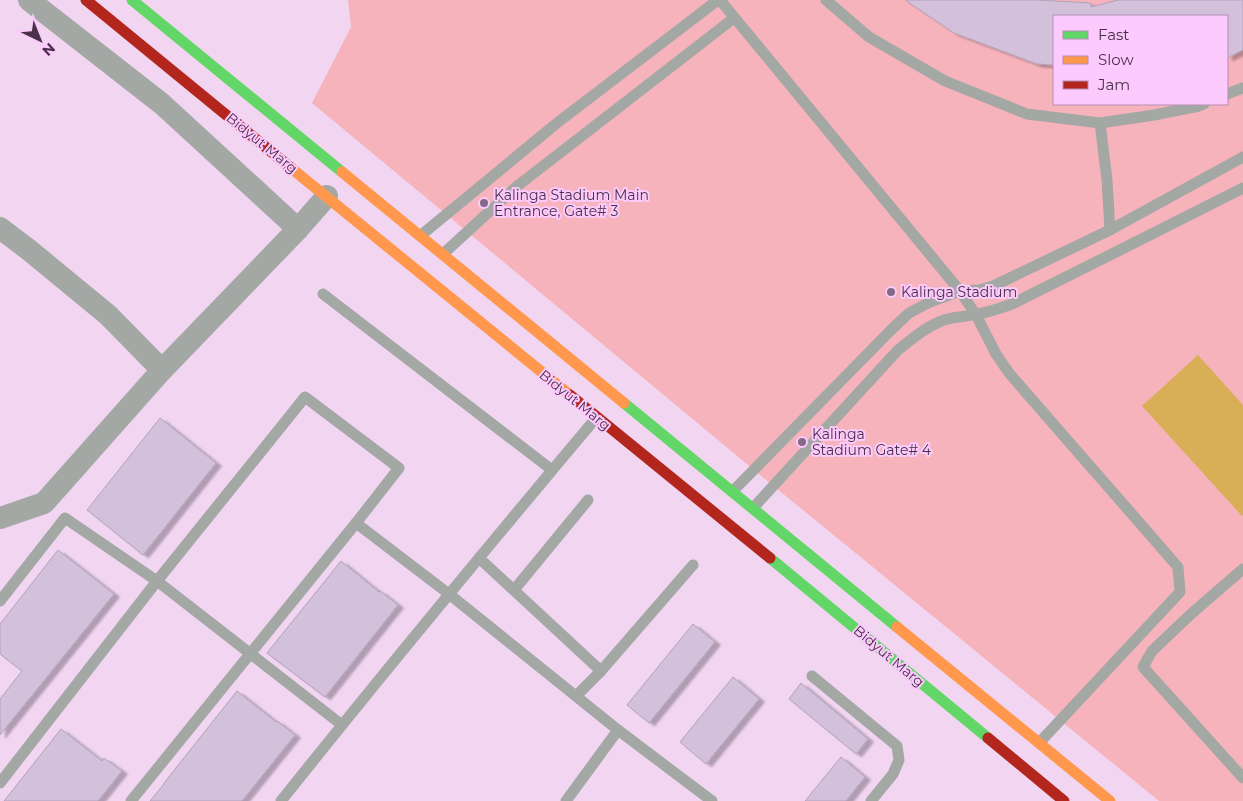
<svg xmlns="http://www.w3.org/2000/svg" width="1243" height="801" font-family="Montserrat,sans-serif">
	<defs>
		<filter id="shadow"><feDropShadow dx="5.5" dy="3" stdDeviation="1" flood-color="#0004"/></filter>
	</defs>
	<rect width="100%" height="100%" fill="#f1d5f1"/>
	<!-- green -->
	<path fill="#f7b3bb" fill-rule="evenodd" d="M348 0H1243V801H1159L765 479 312 103 351 27ZM1054 16H1227V104H1054Z"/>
	<!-- water -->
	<polygon fill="#d8ae56" points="1198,355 1243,405 1243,515 1242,516 1142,406"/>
	<!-- building -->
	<g fill="#d3c0da" stroke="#b3a1ba" filter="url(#shadow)">
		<polygon points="905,0 1037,0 1091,3 1091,7 1118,0 1243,0 1243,50 1227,58 1227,16 1054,16 1054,65 1037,64 954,33"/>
		<polygon points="160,418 216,463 143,555 87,510"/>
		<polygon points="58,550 114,594 0,735 0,699 22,671 0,654 0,624"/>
		<polygon points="341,561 379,592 380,591 398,605 325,697 267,653"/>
		<polygon points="693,624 715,642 649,723 627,705"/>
		<polygon points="733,677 759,699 706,764 680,742"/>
		<polygon points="801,683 868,739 856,754 789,699"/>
		<polygon points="237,691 276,722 277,721 295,735 242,801 150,801 164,784 164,783"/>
		<polygon points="61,729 102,761 104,758 122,771 98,801 4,801"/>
		<polygon points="841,757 865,777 846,801 805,801"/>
	</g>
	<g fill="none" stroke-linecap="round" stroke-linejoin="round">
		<!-- lane -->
		<g stroke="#a4a8a4" stroke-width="11">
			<polyline points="720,0 960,291 976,315 996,354 1009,373 1178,567 1180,592 1039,743"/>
			<polyline points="826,0 869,37 945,81 1027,114 1100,123 1154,115 1199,106 1204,104"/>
			<polyline points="1227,94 1243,88"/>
			<polyline points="1100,123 1107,180 1110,230"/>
			<polyline points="420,236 557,123 718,0"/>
			<polyline points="443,254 516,187 734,18"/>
			<polyline points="323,294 552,470"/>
			<polyline points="733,491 890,331 909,313 930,302 960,291 979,290 993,286 1110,230 1243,157"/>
			<path d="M753 508 898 350C912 339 927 326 944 320 955 316 967 317 978 314 990 312 1001 308 1012 304L1118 251 1243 188"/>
			<polyline points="356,523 449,594 618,730 712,801"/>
			<polyline points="479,558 601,671"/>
			<polyline points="1243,569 1191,614 1152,651 1143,667 1243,778"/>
			<polyline points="514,590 588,500"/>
			<polyline points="0,601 65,518 157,581 342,725"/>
			<polyline points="812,676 897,746 899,760 893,774 871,801"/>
			<polyline points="576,696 601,671 693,565"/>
			<polyline points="0,783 157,581 305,397 399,468 356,523 131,801"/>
			<path d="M281 801C384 672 490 544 596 418"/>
			<polyline points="566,801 618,730"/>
		</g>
		<!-- street -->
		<g stroke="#a4a8a4" stroke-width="22">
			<polyline points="29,0 162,104 298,229"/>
			<polyline points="0,228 29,250 108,315 162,370"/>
			<polyline points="0,518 44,503 162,370 298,229 327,196"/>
		</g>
		<!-- fast -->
		<g stroke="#63d668" stroke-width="11">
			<polyline points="132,0 342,172"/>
			<polyline points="624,403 897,627"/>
			<polyline points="770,558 988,738"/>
		</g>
		<!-- slow -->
		<g stroke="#ff974d" stroke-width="11">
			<polyline points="291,168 570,395"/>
			<polyline points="342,172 624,403"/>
			<polyline points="897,627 1110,801"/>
		</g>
		<!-- jam -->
		<g stroke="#b3261e" stroke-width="11">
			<polyline points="86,0 291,168"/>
			<polyline points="570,395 770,558"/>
			<polyline points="988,738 1064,801"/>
		</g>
	</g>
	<!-- markers -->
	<g fill="#846a84" stroke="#fccafc" stroke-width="2">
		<circle cx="484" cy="203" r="5"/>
		<circle cx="891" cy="292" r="5"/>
		<circle cx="802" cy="442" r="5"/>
	</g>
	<g text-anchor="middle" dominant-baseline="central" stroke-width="4" stroke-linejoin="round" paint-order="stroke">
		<!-- street labels -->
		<g font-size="14" fill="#49314a" stroke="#fccafc">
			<text transform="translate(262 143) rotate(39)">Bidyut Marg</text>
			<text transform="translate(575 400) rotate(39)">Bidyut Marg</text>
			<text transform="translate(889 656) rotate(40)">Bidyut Marg</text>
		</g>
		<!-- poi labels -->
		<g font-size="14" fill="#49314a" stroke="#fccafc" text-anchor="start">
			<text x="494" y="195">Kalinga Stadium Main<tspan x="494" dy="16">Entrance, Gate# 3</tspan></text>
			<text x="901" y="292">Kalinga Stadium</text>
			<text x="812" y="434">Kalinga<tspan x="812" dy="16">Stadium Gate# 4</tspan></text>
		</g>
	</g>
	<!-- legend -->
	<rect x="1053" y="15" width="175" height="90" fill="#fccafc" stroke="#b48db5"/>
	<rect x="1063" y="31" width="25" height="8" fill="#63d668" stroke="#b48db5"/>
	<text x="1098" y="40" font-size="15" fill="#49314a">Fast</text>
	<rect x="1063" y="56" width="25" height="8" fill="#ff974d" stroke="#b48db5"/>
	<text x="1098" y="65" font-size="15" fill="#49314a">Slow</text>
	<rect x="1063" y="81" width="25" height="8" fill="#b3261e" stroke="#b48db5"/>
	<text x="1098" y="90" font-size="15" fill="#49314a">Jam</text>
	<!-- north arrow -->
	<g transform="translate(40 40) rotate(137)" stroke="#fccafc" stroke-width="4" paint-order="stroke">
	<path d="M0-4L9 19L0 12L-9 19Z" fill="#49314a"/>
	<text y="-8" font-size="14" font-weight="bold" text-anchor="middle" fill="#49314a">N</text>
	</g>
</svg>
